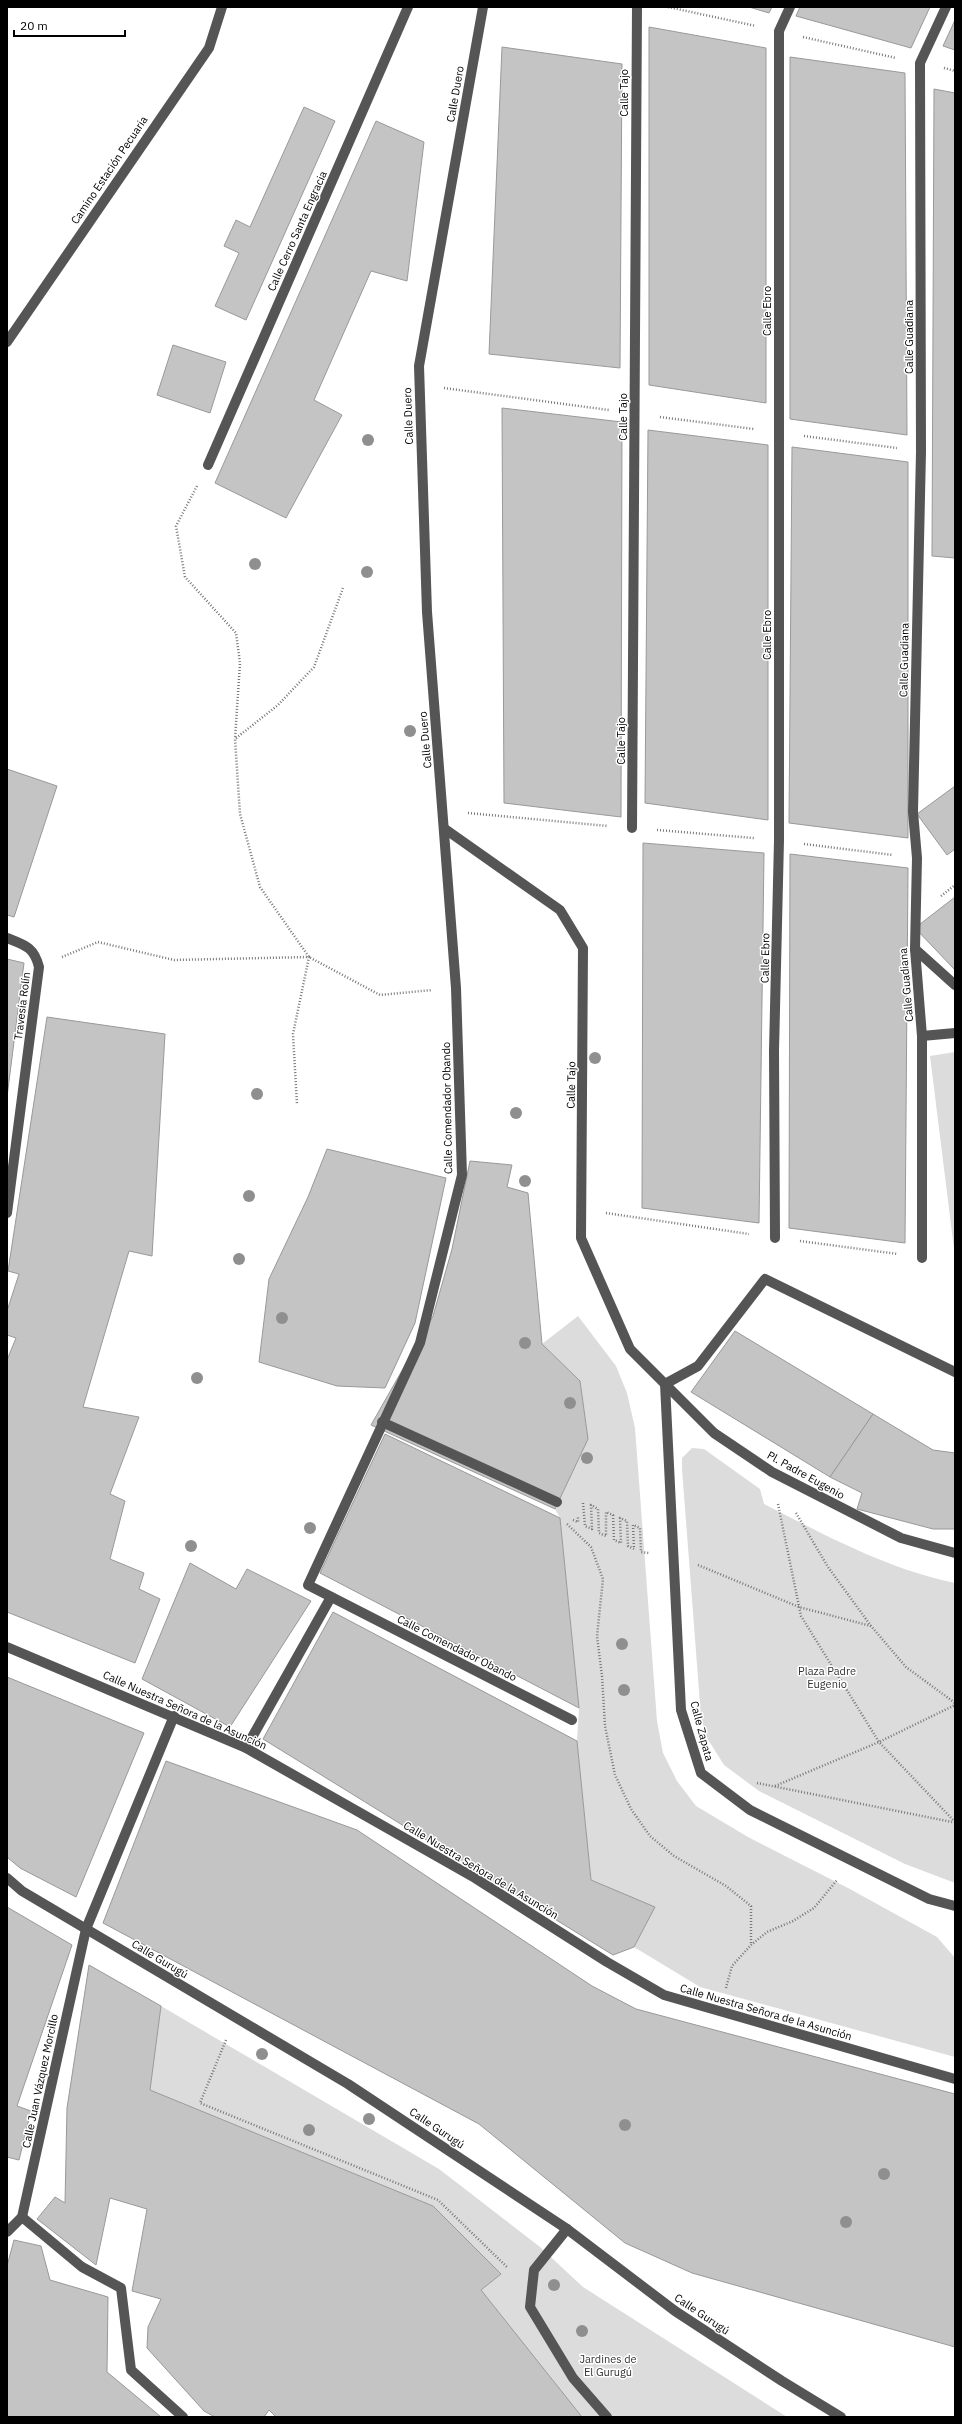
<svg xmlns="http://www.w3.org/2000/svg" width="962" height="2424" font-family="'IBM Plex Sans',sans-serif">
	<rect width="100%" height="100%" fill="#fff"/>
	<!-- green -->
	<g fill="#dcdcdc">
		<polygon points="955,1052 955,1257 930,1056"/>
		<polygon points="578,1316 616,1366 627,1393 635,1428 657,1721 663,1753 677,1781 696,1806 748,1837 848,1888 937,1937 955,1958 955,2057 700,1987 634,1947 655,1907 591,1880 577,1741 579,1708 560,1518 555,1509 588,1439 580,1381 542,1344"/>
		<path d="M692 1448 704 1449 760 1489 764 1504C825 1535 887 1569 955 1583V1883L905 1864 759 1791 724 1765 707 1738 701 1717 682 1469V1458Z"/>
		<polygon points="161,2006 439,2169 540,2247 583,2287 787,2417 582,2417 481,2290 501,2274 433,2206 150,2090"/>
	</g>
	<!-- building -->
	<g fill="#c4c4c4" stroke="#999">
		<polygon points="749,7 772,7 769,13"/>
		<polygon points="800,7 930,7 911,48 796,16"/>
		<polygon points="955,20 955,50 943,46"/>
		<polygon points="649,27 766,48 766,403 649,385"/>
		<polygon points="502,47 622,64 620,368 489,354"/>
		<polygon points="790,57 905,73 907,435 790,419"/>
		<polygon points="934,89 955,93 955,558 932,556"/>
		<polygon points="304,107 335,121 246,320 215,306 239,253 224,246 236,220 250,227"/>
		<polygon points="376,121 424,142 407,281 371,271 314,400 342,415 286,518 215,483"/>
		<polygon points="173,345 226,362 210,413 157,395"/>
		<polygon points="502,408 622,422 621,817 504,803"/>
		<polygon points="648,430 768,445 768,820 645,803"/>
		<polygon points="792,447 908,462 908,838 789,823"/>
		<polygon points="7,769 57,786 14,917 7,915"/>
		<polygon points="955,786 955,849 947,855 917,814"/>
		<polygon points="643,843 764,853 759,1223 642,1208"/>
		<polygon points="790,854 908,868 905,1243 789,1228"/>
		<polygon points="955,897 955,970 915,928"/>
		<polygon points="7,959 24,963 7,1097"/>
		<polygon points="47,1017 165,1034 152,1256 129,1251 83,1407 139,1417 110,1494 125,1501 110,1559 144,1573 139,1589 160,1599 135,1663 7,1612 7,1360 16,1338 7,1335 7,1311 19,1274 8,1271"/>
		<polygon points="327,1149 446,1178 415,1323 385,1388 337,1386 259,1362 269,1279 308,1197"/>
		<polygon points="470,1161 512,1165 507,1187 528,1193 542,1344 580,1381 588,1439 555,1509 371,1425 433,1316 452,1249"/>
		<polygon points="735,1331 873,1414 830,1477 691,1392"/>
		<polygon points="873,1414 933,1450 955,1453 955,1529 933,1529 857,1509 862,1493 830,1477"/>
		<polygon points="385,1434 560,1518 579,1708 320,1573"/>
		<polygon points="190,1563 236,1589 247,1569 311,1601 230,1727 142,1679"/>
		<polygon points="333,1612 577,1741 591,1880 655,1907 634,1947 613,1955 263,1739"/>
		<polygon points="7,1677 144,1733 76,1897 20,1868 7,1857"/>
		<polygon points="166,1761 357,1830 592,1986 636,2009 955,2094 955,2347 692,2273 625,2243 479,2124 103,1923"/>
		<polygon points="7,1907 72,1945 17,2106 31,2111 19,2160 7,2157"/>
		<polygon points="89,1965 161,2006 150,2090 433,2206 501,2274 481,2290 582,2417 276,2417 269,2410 264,2417 215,2417 204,2411 147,2348 148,2327 161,2299 132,2291 147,2209 110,2198 96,2265 37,2219 55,2197 65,2203 67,2108"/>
		<polygon points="14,2240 41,2246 50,2280 108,2297 107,2372 161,2417 7,2417 7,2266"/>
	</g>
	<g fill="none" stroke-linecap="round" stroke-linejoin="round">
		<!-- path -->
		<g stroke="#777" stroke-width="2.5" stroke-dasharray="1 2" stroke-linecap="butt">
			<polyline points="668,7 756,26"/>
			<polyline points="803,37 896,58"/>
			<polyline points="944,68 955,71"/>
			<polyline points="444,388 609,410"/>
			<polyline points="660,417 754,429"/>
			<polyline points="804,436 897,448"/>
			<polyline points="197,486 176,526 185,577 236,633 240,663 235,739"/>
			<polyline points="343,588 314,667 278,705 235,739 240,814 260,887 309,957 380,995 432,990"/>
			<polyline points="468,813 608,826"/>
			<polyline points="657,830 754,838"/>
			<polyline points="804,844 893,855"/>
			<polyline points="941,896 955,885"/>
			<polyline points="62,957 98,942 174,960 309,957 293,1034 297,1104"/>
			<polyline points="606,1213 749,1234"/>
			<polyline points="800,1241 898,1254"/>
			<polyline points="583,1503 585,1526 592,1529 591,1505 598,1509 599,1533 606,1536 606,1512 613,1515 614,1540 621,1543 620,1518 627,1521 628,1546 634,1549 633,1525 640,1528 641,1552 649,1553"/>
			<polyline points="778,1504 801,1616 879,1742 955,1822"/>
			<polyline points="796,1513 828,1567 871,1626 906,1667 955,1703"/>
			<polyline points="573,1520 578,1522 578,1517"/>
			<polyline points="567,1524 591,1547 603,1579 597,1636 602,1676 605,1726 615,1775 631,1809 650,1836 674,1856 726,1886 751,1906 751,1945"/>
			<polyline points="698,1565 799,1607 871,1626"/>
			<polyline points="757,1783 952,1822"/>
			<polyline points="775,1786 879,1742 955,1705"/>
			<polyline points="726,1988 732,1966 751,1945 767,1932 793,1921 814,1908 837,1880"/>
			<polyline points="226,2040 200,2103 438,2200 508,2268"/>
		</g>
		<!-- minor -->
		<g stroke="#555" stroke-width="10">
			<polyline points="483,7 419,366 427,612 456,988 462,1175 420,1343 308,1585 572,1720"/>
			<polyline points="7,342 209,48 222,7"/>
			<polyline points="208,465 408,7"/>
			<polyline points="632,828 637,7"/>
			<polyline points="445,829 560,910 583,948 581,1238 630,1349 714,1433 772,1472 901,1538 955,1553"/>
			<path d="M7 938C25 945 34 947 39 967L7 1213"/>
			<polyline points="915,949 955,985"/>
			<polyline points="922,1036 955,1033"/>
			<polyline points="775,1238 774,1051 779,840 779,31 790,7"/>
			<polyline points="922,1258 922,1036 915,949 917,858 913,812 921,452 920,63 946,7"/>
			<polyline points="665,1384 681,1710 701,1773 750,1810 929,1899 955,1906"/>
			<polyline points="665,1384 698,1366 765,1279 955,1372"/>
			<polyline points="382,1422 557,1502"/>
			<polyline points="7,1647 246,1748 475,1878 607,1962 664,1995 955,2079"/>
			<polyline points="246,1748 331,1597"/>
			<polyline points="7,1878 22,1891 348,2084 567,2229 675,2311 782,2381 841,2417"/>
			<polyline points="22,2217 82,2267 121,2288 131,2370 183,2417"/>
			<polyline points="567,2229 534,2270 530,2307 573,2378 607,2417"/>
			<polyline points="7,2232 22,2217 86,1929 174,1716"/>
		</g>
	</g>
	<!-- trees -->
	<g fill="#8f8f8f">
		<circle cx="368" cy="440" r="6"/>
		<circle cx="255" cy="564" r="6"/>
		<circle cx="367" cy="572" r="6"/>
		<circle cx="410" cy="731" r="6"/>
		<circle cx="595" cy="1058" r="6"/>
		<circle cx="257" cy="1094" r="6"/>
		<circle cx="516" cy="1113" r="6"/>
		<circle cx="525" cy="1181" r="6"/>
		<circle cx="249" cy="1196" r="6"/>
		<circle cx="239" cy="1259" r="6"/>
		<circle cx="282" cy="1318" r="6"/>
		<circle cx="525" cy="1343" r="6"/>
		<circle cx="197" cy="1378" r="6"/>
		<circle cx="570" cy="1403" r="6"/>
		<circle cx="587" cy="1458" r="6"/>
		<circle cx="310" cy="1528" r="6"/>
		<circle cx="191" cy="1546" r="6"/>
		<circle cx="622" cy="1644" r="6"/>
		<circle cx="624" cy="1690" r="6"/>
		<circle cx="262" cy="2054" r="6"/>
		<circle cx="369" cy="2119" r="6"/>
		<circle cx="625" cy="2125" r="6"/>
		<circle cx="309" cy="2130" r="6"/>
		<circle cx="884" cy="2174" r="6"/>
		<circle cx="846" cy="2222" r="6"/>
		<circle cx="554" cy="2285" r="6"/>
		<circle cx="582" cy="2331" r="6"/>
	</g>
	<g text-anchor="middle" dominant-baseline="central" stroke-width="3" stroke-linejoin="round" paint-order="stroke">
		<!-- street labels -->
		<g font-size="11" fill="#000" stroke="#fff">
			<text transform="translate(624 93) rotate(-90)">Calle Tajo</text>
			<text transform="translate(455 94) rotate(-80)">Calle Duero</text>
			<text transform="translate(109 170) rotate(-56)">Camino Estación Pecuaria</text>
			<text transform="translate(297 231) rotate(-66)">Calle Cerro Santa Engracia</text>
			<text transform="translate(767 311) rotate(-90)">Calle Ebro</text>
			<text transform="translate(909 337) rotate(-90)">Calle Guadiana</text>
			<text transform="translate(408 416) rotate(-92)">Calle Duero</text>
			<text transform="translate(623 417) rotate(-90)">Calle Tajo</text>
			<text transform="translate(767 635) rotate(-90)">Calle Ebro</text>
			<text transform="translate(904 660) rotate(-89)">Calle Guadiana</text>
			<text transform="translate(425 740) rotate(-95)">Calle Duero</text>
			<text transform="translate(621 741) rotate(-90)">Calle Tajo</text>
			<text transform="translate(765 958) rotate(-89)">Calle Ebro</text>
			<text transform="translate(906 985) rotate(-95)">Calle Guadiana</text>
			<text transform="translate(22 1006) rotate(-83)">Travesía Rolín</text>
			<text transform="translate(571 1085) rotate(-89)">Calle Tajo</text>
			<text transform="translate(447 1108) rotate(-91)">Calle Comendador Obando</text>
			<text transform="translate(806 1475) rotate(29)">Pl. Padre Eugenio</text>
			<text transform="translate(457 1648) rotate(27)">Calle Comendador Obando</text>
			<text transform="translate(185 1710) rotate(24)">Calle Nuestra Señora de la Asunción</text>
			<text transform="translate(702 1731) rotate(75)">Calle Zapata</text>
			<text transform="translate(481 1870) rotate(31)">Calle Nuestra Señora de la Asunción</text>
			<text transform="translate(160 1959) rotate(31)">Calle Gurugú</text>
			<text transform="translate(766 2012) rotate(16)">Calle Nuestra Señora de la Asunción</text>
			<text transform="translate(40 2081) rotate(-78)">Calle Juan Vázquez Morcillo</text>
			<text transform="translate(437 2128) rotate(34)">Calle Gurugú</text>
			<text transform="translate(702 2314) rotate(34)">Calle Gurugú</text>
		</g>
		<!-- park labels -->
		<g font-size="11" fill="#333" stroke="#fff">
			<text x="827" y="1671">Plaza Padre<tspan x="827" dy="13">Eugenio</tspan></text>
			<text x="608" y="2359">Jardines de<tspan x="608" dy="13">El Gurugú</tspan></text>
		</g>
	</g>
	<!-- border -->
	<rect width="962" height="2424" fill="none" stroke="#000000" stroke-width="16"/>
	<!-- scale -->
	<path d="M14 30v6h111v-6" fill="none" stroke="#000000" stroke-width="2"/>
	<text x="20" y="30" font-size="12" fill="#000000" stroke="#ffffff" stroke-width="3" paint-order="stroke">20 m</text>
</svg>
